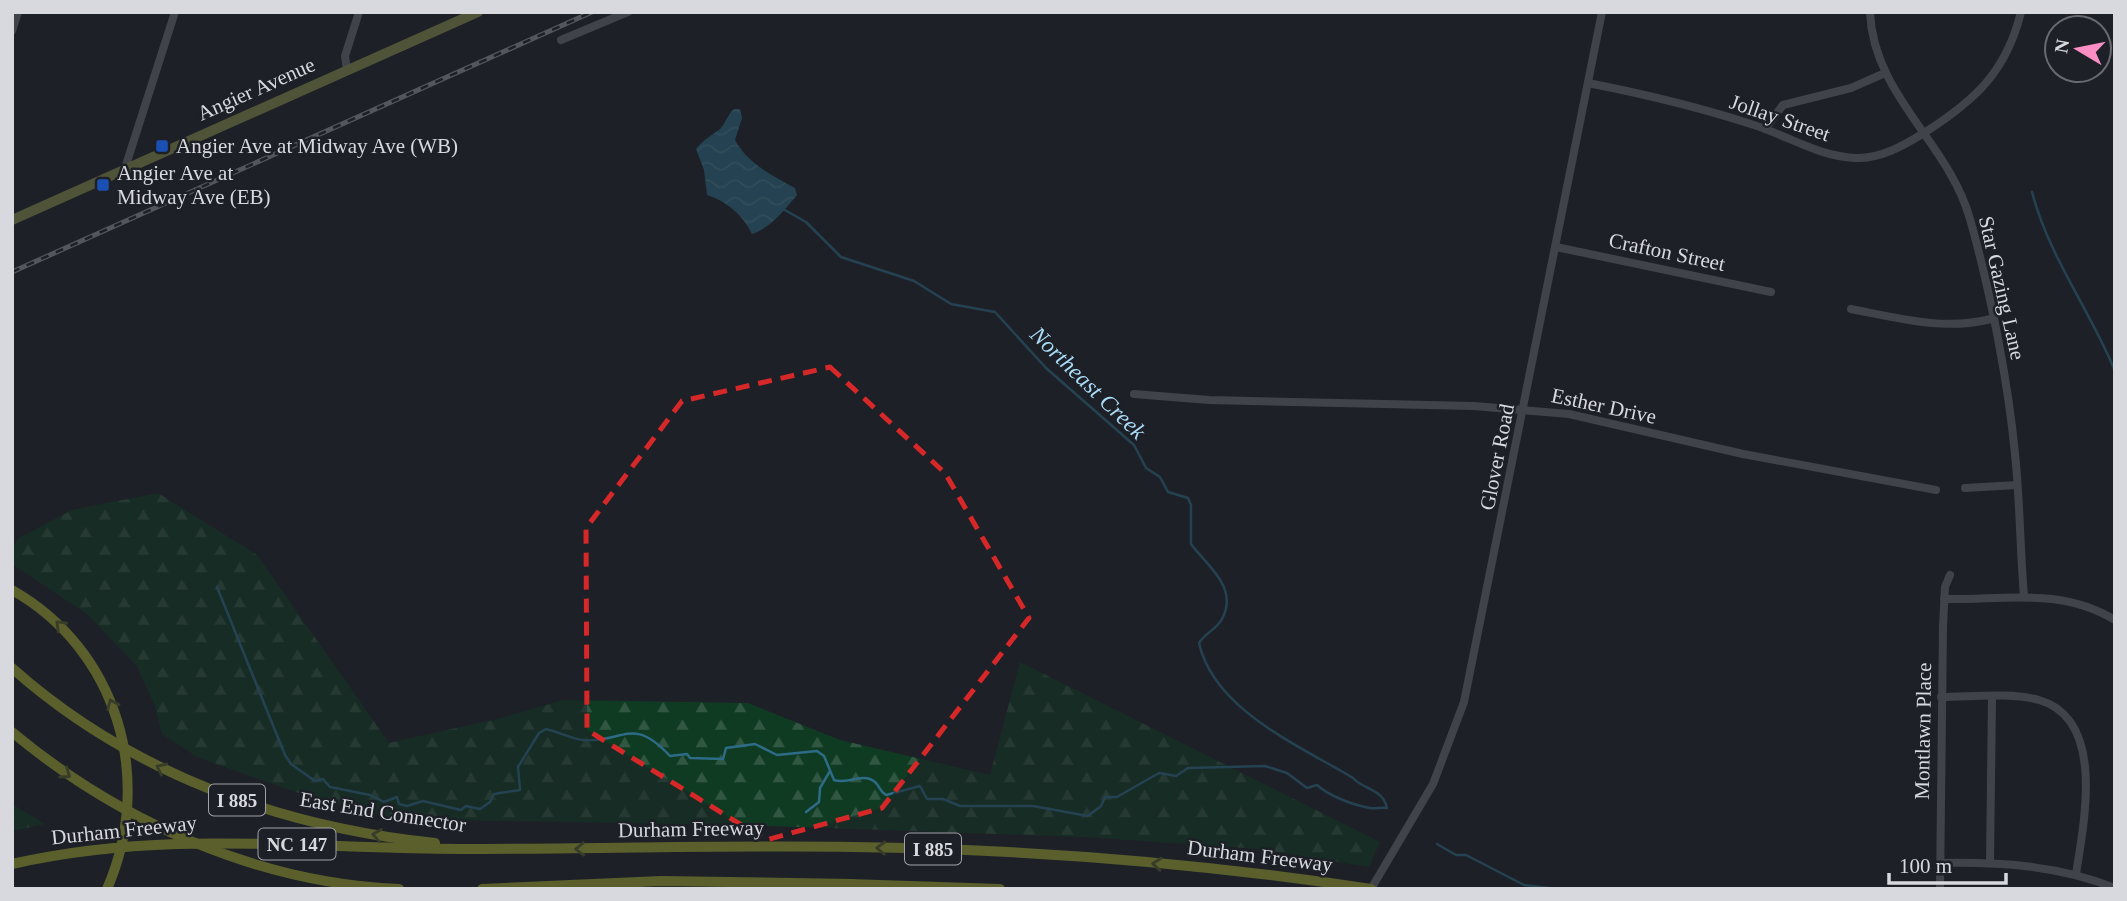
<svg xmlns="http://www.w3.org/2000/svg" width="2127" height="901" font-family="'Times New Roman',serif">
	<defs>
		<pattern id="forest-firs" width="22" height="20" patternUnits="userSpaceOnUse" patternTransform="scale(1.75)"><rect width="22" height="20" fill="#0f3b23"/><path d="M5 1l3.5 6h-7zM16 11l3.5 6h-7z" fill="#315742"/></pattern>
		<pattern id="water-waves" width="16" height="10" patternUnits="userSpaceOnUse" patternTransform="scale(1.75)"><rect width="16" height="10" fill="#2d6b86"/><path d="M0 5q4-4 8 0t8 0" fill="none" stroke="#4b8097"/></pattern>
	</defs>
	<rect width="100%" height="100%" fill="#1e2027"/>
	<!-- forest -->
	<g fill="url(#forest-firs)">
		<polygon points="158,493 257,555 389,743 501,718 563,700 748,703 840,740 990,775 1020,662 1380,842 1369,867 1260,849 1084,837 742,825 396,819 307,796 197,757 162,734 155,706 137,666 87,614 12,564 12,548 19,538 72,510"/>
		<polygon points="12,804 45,824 12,831"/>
	</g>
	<!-- water -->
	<path fill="url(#water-waves)" d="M734 109H740L742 118 735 140C748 164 772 175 795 188L797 195C785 209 771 228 752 234 744 216 726 201 707 195L704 170 696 149C703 140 711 136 720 129 726 123 727 115 734 109Z"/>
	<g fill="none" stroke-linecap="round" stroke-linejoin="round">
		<!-- stream -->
		<g stroke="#2d6b86" stroke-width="2.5">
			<path d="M2032 192C2049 257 2090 310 2115 371"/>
			<path d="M217 587 285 755 291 764 315 781 323 779 330 787 370 795 384 802 397 797 399 804 407 806 423 801 461 810 466 806 480 809 490 802 494 794 520 790 518 767 539 733 546 729C556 731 575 740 583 740 624 743 632 715 670 756L687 754 690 758 723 759 726 748 755 744 777 755 817 751 824 756 834 780C846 785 863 772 875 782 880 786 879 791 886 795L920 786 927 799H943L960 806H1033L1088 816 1101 806 1105 797H1117L1159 773 1176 776 1188 768 1265 766 1287 773 1307 788 1317 785C1329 796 1353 805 1370 808 1376 809 1381 807 1387 808 1383 789 1364 790 1353 778 1300 746 1214 710 1199 643 1205 633 1217 629 1222 619 1239 587 1207 566 1191 544V505L1188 498 1168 492 1160 477 1146 468 1134 445 1046 368 995 312 951 304 914 281 841 257 806 222 783 209"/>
			<polyline points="806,812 819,802 820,788 830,771"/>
			<polyline points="1437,844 1456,855 1466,855 1524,885 1557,889"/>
		</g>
		<!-- minor -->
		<g stroke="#6a6d75" stroke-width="8">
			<path d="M1870 12C1873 95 1949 143 1970 219 1990 290 2008 380 2015 454 2020 501 2020 549 2024 596"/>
			<polyline points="12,31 18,12"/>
			<polyline points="561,40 628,12"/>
			<polyline points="347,70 345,56 359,12"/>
			<path d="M1588 83C1644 94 1699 107 1754 125 1788 136 1818 156 1855 158 1880 159 1903 146 1924 133 1974 101 2006 73 2021 12"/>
			<polyline points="1765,129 1783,105 1851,88 1885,73"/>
			<polyline points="125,168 175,12"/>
			<polyline points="1556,247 1771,292"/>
			<path d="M1851 309C1897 318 1944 331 1991 319"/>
			<polyline points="1134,394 1209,400 1474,406 1569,414 1743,454 1936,490"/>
			<polyline points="1965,488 2017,485"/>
			<path d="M1944 599C2004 600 2061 587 2115 620"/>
			<path d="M1941 697C1971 697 2010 692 2039 700 2106 719 2084 822 2076 874"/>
			<polyline points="1990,862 1992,698"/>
			<path d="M1940 863C2000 862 2058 865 2115 888"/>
			<polyline points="1371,889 1433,784 1464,702 1602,12"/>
			<polyline points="1940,889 1943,626 1945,587 1950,575"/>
		</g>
		<!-- major -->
		<polyline stroke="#8d924e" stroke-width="10" points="12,220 478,12"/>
		<!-- highway -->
		<g stroke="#a4ab34" stroke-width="10">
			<path d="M12 590C118 650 155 779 107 889"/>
			<path d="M12 668C130 773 280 827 435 843"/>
			<path d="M12 732C120 822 258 883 399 889"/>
			<path d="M12 864C167 829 307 849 462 849 592 849 723 845 853 847 1026 849 1200 863 1371 889"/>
			<polyline points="849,884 1000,889"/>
			<polyline points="482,889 661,881 853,884"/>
		</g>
		<defs>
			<polyline id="rail" points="12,272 592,12"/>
		</defs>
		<!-- rail casing -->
		<use href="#rail" stroke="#95979d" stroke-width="5"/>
		<!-- rail -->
		<use href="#rail" stroke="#1e2027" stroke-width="2.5" stroke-dasharray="8" stroke-linecap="butt"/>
	</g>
	<!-- one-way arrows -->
	<defs><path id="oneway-chevron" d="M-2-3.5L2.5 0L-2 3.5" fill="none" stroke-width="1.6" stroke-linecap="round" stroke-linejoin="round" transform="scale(1.75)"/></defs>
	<g stroke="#5a5f2d">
		<use href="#oneway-chevron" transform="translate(60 625) rotate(-136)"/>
		<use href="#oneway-chevron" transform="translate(112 704) rotate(-113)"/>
		<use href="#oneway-chevron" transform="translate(161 768) rotate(-154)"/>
		<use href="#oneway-chevron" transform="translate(66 774) rotate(35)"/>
		<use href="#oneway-chevron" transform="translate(377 835) rotate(-171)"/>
		<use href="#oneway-chevron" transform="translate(881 848) rotate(-178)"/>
		<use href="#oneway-chevron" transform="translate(580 849) rotate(179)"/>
		<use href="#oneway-chevron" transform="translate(1157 864) rotate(-175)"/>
	</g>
	<!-- marked area -->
	<path d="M0 0H2127V901H0ZM830 367 945 473 1029 618 882 808 766 840 587 730 586 528 682 401Z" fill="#1e2027" fill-opacity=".55" fill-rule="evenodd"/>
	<path fill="none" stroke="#d62828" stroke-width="5" stroke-dasharray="14 9" stroke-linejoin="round" d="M830 367 945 473 1029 618 882 808 766 840 587 730 586 528 682 401Z"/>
	<!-- markers -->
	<g fill="#1a4fb4" stroke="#1e2027" stroke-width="2.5">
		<rect x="155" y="139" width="14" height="14" rx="3.5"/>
		<rect x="96" y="178" width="14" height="14" rx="3.5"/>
	</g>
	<g text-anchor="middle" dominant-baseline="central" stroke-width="5" stroke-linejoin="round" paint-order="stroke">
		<!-- shield labels -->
		<g fill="#1e2027" stroke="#a0a2a7" stroke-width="2">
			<rect x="209" y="784.5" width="56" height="31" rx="5"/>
			<rect x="258.5" y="828.5" width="77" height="31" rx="5"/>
			<rect x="905" y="833.5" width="56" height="31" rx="5"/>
		</g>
		<g font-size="19" font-weight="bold" fill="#d7d9de">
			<text x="237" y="800">I 885</text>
			<text x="297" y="844">NC 147</text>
			<text x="933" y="849">I 885</text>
		</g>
		<!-- street labels -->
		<g font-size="21" fill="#d7d9de" stroke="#1e2027">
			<text transform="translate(256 89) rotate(-24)">Angier Avenue</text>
			<text transform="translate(1780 118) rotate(19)">Jollay Street</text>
			<text transform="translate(1667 252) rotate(12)">Crafton Street</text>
			<text transform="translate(2002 288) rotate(77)">Star Gazing Lane</text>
			<text transform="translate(1604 406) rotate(12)">Esther Drive</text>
			<text transform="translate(1497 457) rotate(-79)">Glover Road</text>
			<text transform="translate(1923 731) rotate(-89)">Montlawn Place</text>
			<text transform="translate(383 812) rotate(9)">East End Connector</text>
			<text transform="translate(691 829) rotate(-1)">Durham Freeway</text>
			<text transform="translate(124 830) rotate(-6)">Durham Freeway</text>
			<text transform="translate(1260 856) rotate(7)">Durham Freeway</text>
		</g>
		<!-- poi labels -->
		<g font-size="21" fill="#d7d9de" stroke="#1e2027" text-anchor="start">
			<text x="176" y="146">Angier Ave at Midway Ave (WB)</text>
			<text x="117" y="173">Angier Ave at<tspan x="117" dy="24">Midway Ave (EB)</tspan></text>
		</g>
		<!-- water labels -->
		<g font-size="23" font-style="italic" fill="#a9dcf6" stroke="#1e2027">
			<text transform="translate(1088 383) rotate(44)">Northeast Creek</text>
		</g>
	</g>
	<!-- border -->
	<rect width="2127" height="901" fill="none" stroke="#d7d9de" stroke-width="28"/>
	<!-- north arrow -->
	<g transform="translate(2078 49) rotate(280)"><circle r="33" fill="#1e2027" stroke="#686a70" stroke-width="2"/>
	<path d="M0-5L12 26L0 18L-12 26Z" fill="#fb8fc5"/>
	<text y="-10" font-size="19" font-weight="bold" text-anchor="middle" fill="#d7d9de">N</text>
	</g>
	<!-- scale -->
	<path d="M1889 873v10h117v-10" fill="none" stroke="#d7d9de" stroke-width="3.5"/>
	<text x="1899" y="873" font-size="21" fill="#d7d9de" stroke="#1e2027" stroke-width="5" paint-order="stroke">100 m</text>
</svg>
